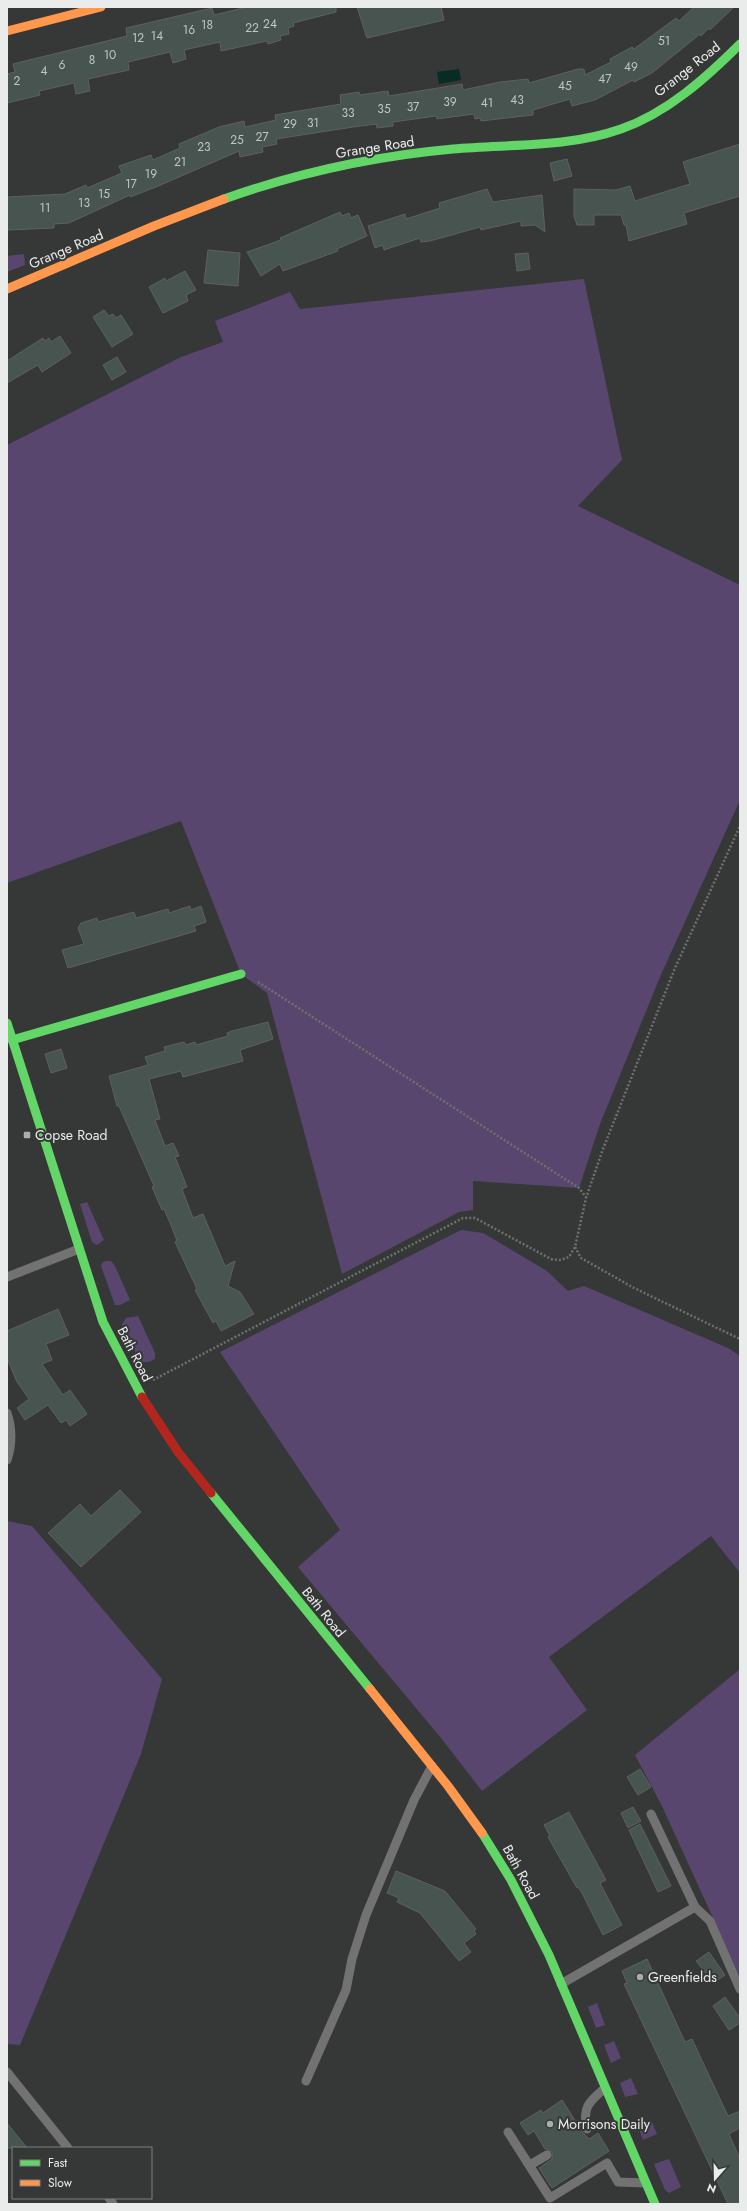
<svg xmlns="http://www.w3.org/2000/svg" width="747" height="2211" font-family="Jost,sans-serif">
	<rect width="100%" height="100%" fill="#363737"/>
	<!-- green -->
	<g fill="#59466f">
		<polygon points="24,254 25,265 7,272 7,256"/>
		<polygon points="584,279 622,460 578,506 740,585 740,800 660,977 600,1124 579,1188 473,1181 473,1210 459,1212 342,1274 267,993 241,974 181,821 7,883 7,445 181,357 223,342 215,321 290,292 300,309"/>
		<polygon points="87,1202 104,1240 97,1245 92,1242 80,1204"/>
		<polygon points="461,1230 483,1233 547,1271 568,1291 584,1286 728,1348 740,1356 740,1573 711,1536 549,1657 587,1710 482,1791 441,1738 298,1567 340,1530 220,1352"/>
		<polygon points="106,1261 111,1261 115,1266 130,1300 120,1305 115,1305 101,1266 102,1263"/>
		<polygon points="138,1316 155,1353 155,1359 149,1362 140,1362 122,1324 126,1318"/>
		<polygon points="7,1521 32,1526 162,1679 141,1754 20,2045 7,2044"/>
		<polygon points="740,1669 740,1977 661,1804 635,1755"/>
		<polygon points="597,2003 605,2025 596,2028 588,2007"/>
		<polygon points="614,2041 621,2058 611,2063 604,2045"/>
		<polygon points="631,2078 638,2094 625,2097 620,2083"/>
		<polygon points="651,2120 657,2134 643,2140 638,2127"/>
		<polygon points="669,2159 681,2187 669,2193 665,2190 654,2164"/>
	</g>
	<!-- water -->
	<polygon fill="#072c23" points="459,69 461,80 439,84 437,72"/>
	<!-- building -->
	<g fill="#475450" stroke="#5f6060">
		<polygon points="247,7 336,7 336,12 293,23 294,26 288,28 289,34 280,36 281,40 268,44 267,41 221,51 220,42 184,50 186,59 173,63 170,52 128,62 129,70 88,79 90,91 76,94 74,83 39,91 40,95 7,103 7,74 15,72 13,64 127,36 126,28 212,8 214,15"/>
		<polygon points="357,7 441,7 444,20 367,38"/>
		<polygon points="694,7 734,7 710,30 709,28 701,36 700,34 652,73 634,82 633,80 595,100 572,106 570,99 533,110 533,115 481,121 480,118 475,119 474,114 437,119 436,116 393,122 393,126 377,128 376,124 353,127 276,139 277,144 262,147 263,152 240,157 239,151 156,187 130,197 130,195 69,223 54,224 54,228 7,230 7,197 65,194 86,185 87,188 122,173 119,166 151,155 153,160 180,148 179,144 219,127 244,121 245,127 276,120 275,115 341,104 340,95 359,92 360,95 388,91 389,96 462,84 463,90 500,82 528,79 529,83 578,69 584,69 585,75 611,62 610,59 632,47 634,49 676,18 679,21"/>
		<polygon points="740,144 740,196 684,213 687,224 629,241 626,225 624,225 621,215 594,215 594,225 577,225 574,216 574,189 616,190 630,186 635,201 690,184 683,162"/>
		<polygon points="567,159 572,176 554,181 550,163"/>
		<polygon points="487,189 493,202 542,195 545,232 535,225 521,226 521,221 481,230 480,227 430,241 421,242 420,238 384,250 383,245 375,248 368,226 405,214 406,219 440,208 439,203"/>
		<polygon points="340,212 342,216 349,213 351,218 358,215 367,236 337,249 338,251 283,271 280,264 261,276 247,252 281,240 280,238"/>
		<polygon points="208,250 240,253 238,286 204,283"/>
		<polygon points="528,253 530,269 517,271 515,254"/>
		<polygon points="185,271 196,290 186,295 188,301 163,313 149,287 165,278 166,281"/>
		<polygon points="104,310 109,316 113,314 116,318 121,315 133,334 112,347 93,317"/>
		<polygon points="60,336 71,353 42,372 38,365 7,383 7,361 43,338 45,341 49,338 51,342"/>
		<polygon points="117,357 126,372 112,380 103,365"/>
		<polygon points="190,906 191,910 201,906 206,922 194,926 196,931 68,968 62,950 84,944 78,928 81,923 97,918 98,922 134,912 136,918 168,909 169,913"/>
		<polygon points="268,1022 273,1039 240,1050 243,1061 183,1077 181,1071 149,1079 160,1119 155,1120 165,1146 173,1143 179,1156 175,1157 187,1187 182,1189 193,1218 203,1214 225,1266 235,1261 228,1286 240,1292 254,1314 221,1331 216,1321 213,1323 195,1290 197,1289 175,1242 177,1241 171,1225 164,1209 162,1210 152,1187 154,1186 119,1106 117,1106 109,1076 148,1065 145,1057 165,1051 164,1047 184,1042 186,1045 195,1042 196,1045 228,1036 227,1033 232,1031"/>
		<polygon points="61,1049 67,1068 51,1073 45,1054"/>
		<polygon points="58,1309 69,1335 46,1344 52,1360 42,1364 63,1395 70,1390 87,1414 70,1426 66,1420 61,1423 48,1405 25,1420 17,1408 29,1399 17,1382 7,1358 7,1331"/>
		<polygon points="120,1490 141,1512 81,1567 48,1533 80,1504 91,1516"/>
		<polygon points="640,1769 651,1787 638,1795 627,1777"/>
		<polygon points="633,1807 641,1821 628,1828 621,1813"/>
		<polygon points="569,1812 606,1880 600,1883 622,1925 603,1935 582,1893 578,1887 577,1888 548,1837 550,1836 544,1825"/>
		<polygon points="640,1824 671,1886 658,1892 629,1830"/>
		<polygon points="396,1871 445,1891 476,1929 474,1931 476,1934 464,1943 471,1952 459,1961 420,1913 397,1902 399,1898 387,1893"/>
		<polygon points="709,1952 725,1975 713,1983 696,1961"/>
		<polygon points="647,1959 685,2042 692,2039 728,2116 740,2111 740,2128 729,2134 740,2159 740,2204 728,2204 624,1984 627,1983 622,1971"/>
		<polygon points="725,1997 740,2018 740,2023 729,2030 713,2006"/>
		<polygon points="562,2100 583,2133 589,2139 598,2133 609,2151 552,2188 539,2168 552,2159 552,2152 545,2149 534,2131 528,2135 520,2123 541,2110 543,2113"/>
		<polygon points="7,2123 27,2148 7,2148"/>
	</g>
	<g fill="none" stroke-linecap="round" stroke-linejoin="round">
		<!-- path -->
		<g stroke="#6f6f70" stroke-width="2.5" stroke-dasharray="2 2" stroke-linecap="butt">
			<polyline points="258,982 579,1188 586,1197"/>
			<polyline points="575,1247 581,1258 634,1288 740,1339"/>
			<polyline points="153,1380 463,1218 475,1218 551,1259 560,1260 569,1257 575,1247 586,1198 603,1149 675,968 740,826"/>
		</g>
		<!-- lane -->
		<g stroke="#727272" stroke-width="9">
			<polyline points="7,1277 79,1249"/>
			<path d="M7 1413C12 1428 12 1445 7 1460"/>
			<polyline points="695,1907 710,1921 740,1989"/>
			<polyline points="561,1984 695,1907 651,1814"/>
			<polyline points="7,2072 68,2148"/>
			<polyline points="306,2081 346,1990 352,1959 366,1915 414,1800 432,1766"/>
			<path d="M587 2129C582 2107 589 2102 605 2088"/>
			<polyline points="508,2132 550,2198 607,2163 618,2182 646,2183"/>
			<polyline points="530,2165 547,2155"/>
			<polyline points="109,2198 113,2204"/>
		</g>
		<!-- fast -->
		<g stroke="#63d668" stroke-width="9">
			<path d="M224 199C297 173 375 156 453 149 509 144 567 148 621 129 667 113 706 78 740 44"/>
			<polyline points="7,1023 103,1322 142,1397"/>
			<polyline points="12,1040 241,974"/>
			<polyline points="211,1493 370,1689"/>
			<polyline points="482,1833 511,1880 549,1955 655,2204"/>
		</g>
		<!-- slow -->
		<g stroke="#ff974d" stroke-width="9">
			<polyline points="7,31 101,7"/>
			<polyline points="7,289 154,226 224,199"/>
			<polyline points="370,1689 448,1786 482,1833"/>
		</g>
		<!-- jam -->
		<polyline stroke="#b3261e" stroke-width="9" points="142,1397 178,1452 211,1493"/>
	</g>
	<!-- markers -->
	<g fill="#abadac" stroke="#353837" stroke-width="1.5">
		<rect x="23" y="1131" width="8" height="8" rx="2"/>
		<circle cx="640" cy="1977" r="4"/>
		<circle cx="550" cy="2124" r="4"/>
	</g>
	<g text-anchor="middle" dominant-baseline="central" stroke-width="4" stroke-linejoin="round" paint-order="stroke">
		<!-- number labels -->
		<g font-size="12" fill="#c1c6c4">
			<text x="270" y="24">24</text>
			<text x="207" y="25">18</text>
			<text x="252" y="28">22</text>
			<text x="189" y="30">16</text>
			<text x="157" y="36">14</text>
			<text x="138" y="38">12</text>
			<text x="664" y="41">51</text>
			<text x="110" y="55">10</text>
			<text x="92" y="60">8</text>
			<text x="62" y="65">6</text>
			<text x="631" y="67">49</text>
			<text x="44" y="71">4</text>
			<text x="605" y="79">47</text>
			<text x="17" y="81">2</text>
			<text x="565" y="86">45</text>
			<text x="517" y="100">43</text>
			<text x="450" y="102">39</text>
			<text x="487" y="103">41</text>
			<text x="413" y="107">37</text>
			<text x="384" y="109">35</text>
			<text x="348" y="113">33</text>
			<text x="313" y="123">31</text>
			<text x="290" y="124">29</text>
			<text x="262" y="137">27</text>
			<text x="237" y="140">25</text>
			<text x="204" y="147">23</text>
			<text x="180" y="162">21</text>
			<text x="151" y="174">19</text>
			<text x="131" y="184">17</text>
			<text x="104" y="194">15</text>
			<text x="84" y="203">13</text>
			<text x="45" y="208">11</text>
		</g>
		<!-- street labels -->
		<g font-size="14" fill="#eaeceb" stroke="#353837">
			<text transform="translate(687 69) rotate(-38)">Grange Road</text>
			<text transform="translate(375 147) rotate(-9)">Grange Road</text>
			<text transform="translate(66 249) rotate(-23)">Grange Road</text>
			<text transform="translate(135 1354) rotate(63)">Bath Road</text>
			<text transform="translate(324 1612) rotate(51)">Bath Road</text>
			<text transform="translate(521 1872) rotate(61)">Bath Road</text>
		</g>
		<!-- poi labels -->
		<g font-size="14" fill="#eaeceb" stroke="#353837" text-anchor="start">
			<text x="35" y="1135">Copse Road</text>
			<text x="648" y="1977">Greenfields</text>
			<text x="558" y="2124">Morrisons Daily</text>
		</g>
	</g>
	<!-- border -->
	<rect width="747" height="2211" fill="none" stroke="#eaeceb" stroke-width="16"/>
	<!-- legend -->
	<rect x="12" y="2147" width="140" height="52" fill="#353837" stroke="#7d807f"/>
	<rect x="20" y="2160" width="20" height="6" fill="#63d668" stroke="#7d807f"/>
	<text x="48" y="2167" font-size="12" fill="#eaeceb">Fast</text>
	<rect x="20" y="2180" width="20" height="6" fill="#ff974d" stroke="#7d807f"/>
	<text x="48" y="2187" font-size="12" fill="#eaeceb">Slow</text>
	<!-- north arrow -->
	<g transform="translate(715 2179) rotate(200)" stroke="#353837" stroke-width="3" paint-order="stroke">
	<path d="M0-3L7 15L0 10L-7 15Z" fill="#eaeceb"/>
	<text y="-6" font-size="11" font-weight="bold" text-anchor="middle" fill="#eaeceb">N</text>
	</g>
</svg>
